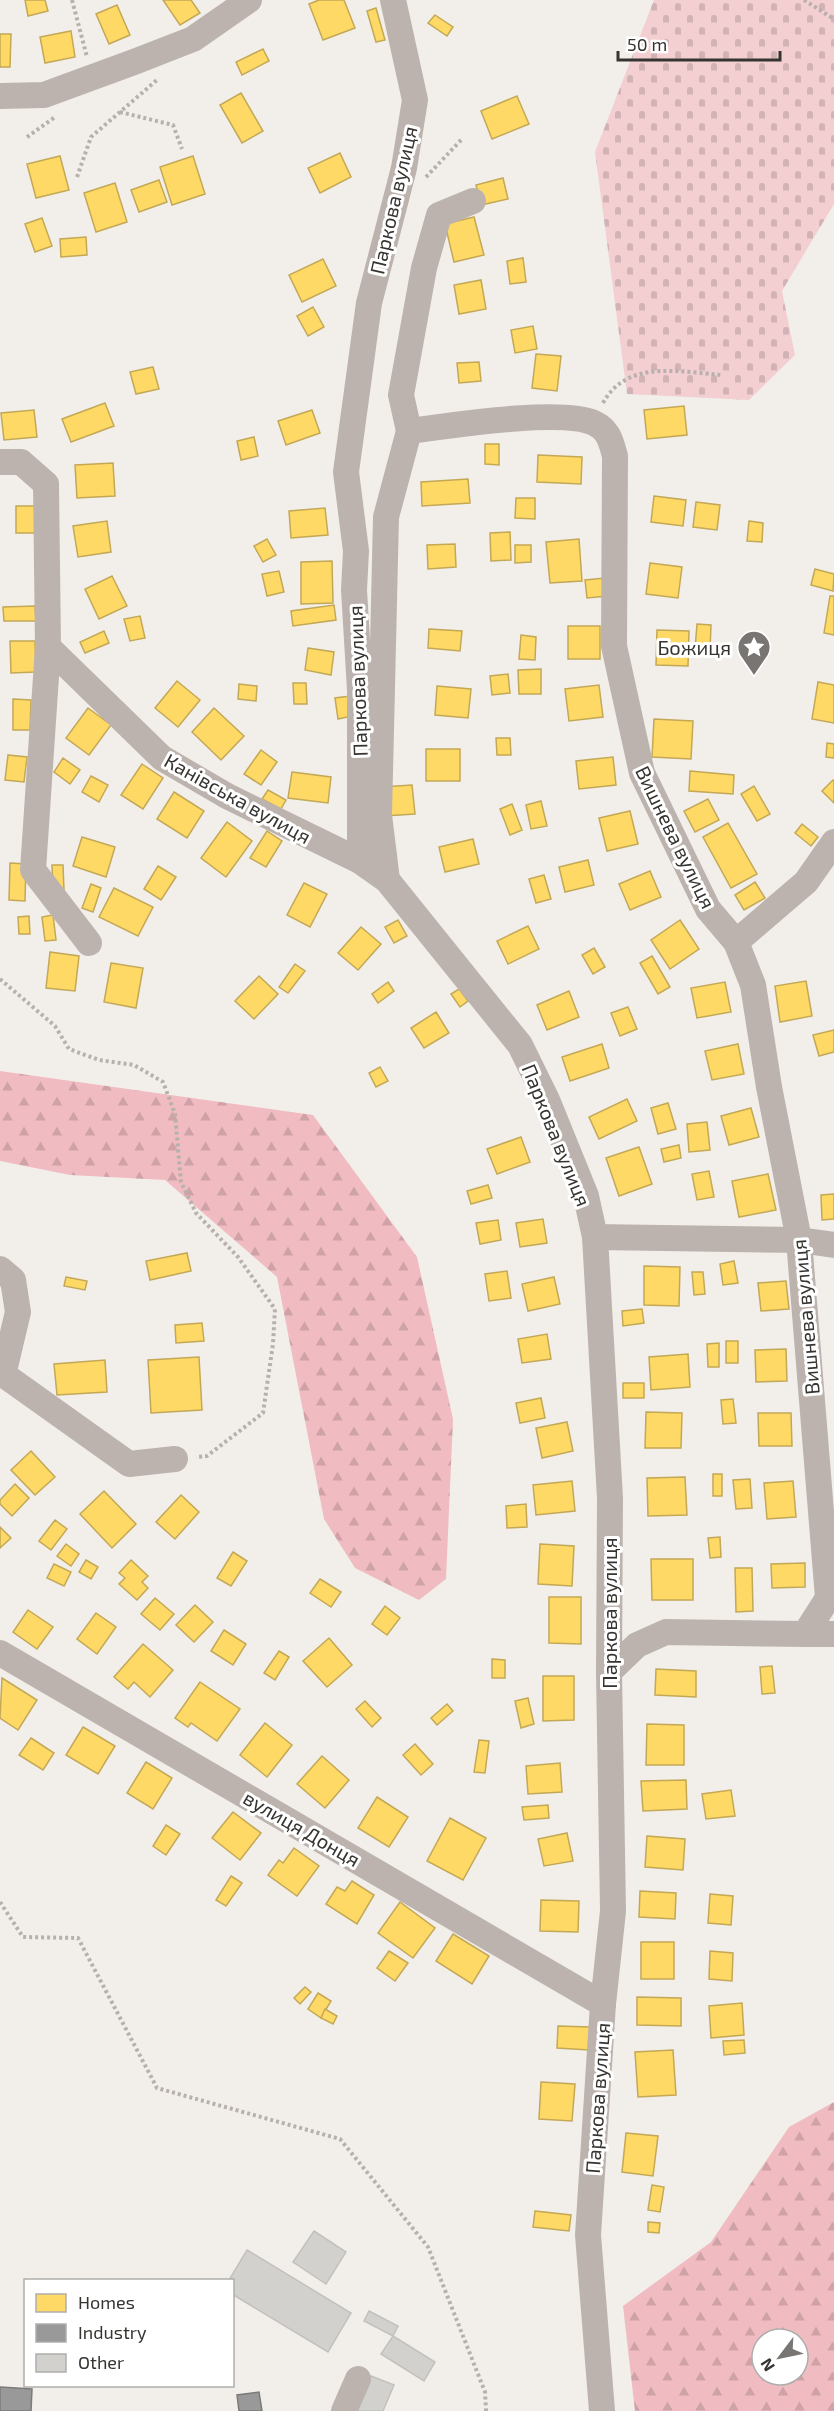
<svg xmlns="http://www.w3.org/2000/svg" width="834" height="2411" font-family="'Exo 2',sans-serif">
	<defs>
		<pattern id="forest-firs" width="22" height="20" patternUnits="userSpaceOnUse" patternTransform="scale(1.5)"><rect width="22" height="20" fill="#f0bcc2"/><path d="M5 1l3.5 6h-7zM16 11l3.5 6h-7z" fill="#cea2a7"/></pattern>
		<pattern id="cemetery-stones" width="16" height="16" patternUnits="userSpaceOnUse" patternTransform="scale(1.5)"><rect width="16" height="16" fill="#f3cfd2"/><path d="M2 7V4a2 2 0 0 1 4 0v3zM10 15v-3a2 2 0 0 1 4 0v3z" fill="#d1b2b5"/></pattern>
	</defs>
	<rect width="100%" height="100%" fill="#f2efeb"/>
	<!-- forest -->
	<g fill="url(#forest-firs)" fill-rule="evenodd">
		<polygon points="0,1071 313,1115 417,1257 453,1419 446,1579 419,1600 355,1568 324,1519 277,1277 165,1180 70,1175 0,1161"/>
		<path d="M834 2102V2411H635L623 2306 711 2242 789 2127ZM762 2339H798V2375H762Z"/>
	</g>
	<!-- cemetery -->
	<polygon fill="url(#cemetery-stones)" points="654,0 834,0 834,204 782,291 795,355 749,400 627,394 595,152"/>
	<!-- homes -->
	<g fill="#ffd966" stroke="#c3a856" stroke-width="1.5">
		<polygon points="25,0 45,0 48,11 28,16"/>
		<polygon points="163,0 191,0 200,13 180,25"/>
		<polygon points="319,0 344,0 355,28 323,40 309,4"/>
		<polygon points="117,5 130,35 109,44 96,14"/>
		<polygon points="376,8 385,40 376,42 367,11"/>
		<polygon points="435,15 453,27 447,36 428,23"/>
		<polygon points="71,31 75,57 45,63 40,37"/>
		<polygon points="0,34 11,34 10,67 0,67"/>
		<polygon points="263,49 269,61 242,75 236,62"/>
		<polygon points="241,93 263,131 242,143 220,105"/>
		<polygon points="517,96 529,124 492,139 481,111"/>
		<polygon points="340,153 351,177 320,193 308,168"/>
		<polygon points="60,156 69,190 36,198 27,164"/>
		<polygon points="193,156 205,194 172,205 160,167"/>
		<polygon points="503,178 508,199 481,205 476,185"/>
		<polygon points="159,180 167,202 139,212 131,190"/>
		<polygon points="115,183 127,222 96,232 84,193"/>
		<polygon points="474,217 484,255 454,262 445,224"/>
		<polygon points="42,218 52,246 35,252 25,224"/>
		<polygon points="86,237 87,255 61,257 60,239"/>
		<polygon points="523,258 526,282 510,284 507,261"/>
		<polygon points="323,259 336,286 302,302 289,275"/>
		<polygon points="481,280 486,309 459,314 454,285"/>
		<polygon points="313,307 324,327 308,336 297,316"/>
		<polygon points="533,326 537,349 515,353 511,330"/>
		<polygon points="536,354 561,356 557,391 532,388"/>
		<polygon points="479,362 481,381 459,383 457,363"/>
		<polygon points="153,367 159,389 136,394 130,372"/>
		<polygon points="105,403 114,426 71,442 62,419"/>
		<polygon points="684,406 687,435 647,439 644,410"/>
		<polygon points="34,410 37,437 4,440 1,413"/>
		<polygon points="312,410 320,433 286,445 278,421"/>
		<polygon points="254,437 258,456 241,460 237,441"/>
		<polygon points="485,444 499,444 499,465 485,464"/>
		<polygon points="538,455 582,457 581,484 537,482"/>
		<polygon points="113,463 115,496 77,498 75,465"/>
		<polygon points="468,479 470,503 422,506 421,482"/>
		<polygon points="654,496 686,500 683,526 651,522"/>
		<polygon points="516,498 535,498 535,519 515,518"/>
		<polygon points="696,502 720,505 717,530 693,527"/>
		<rect x="16" y="506" width="22" height="27"/>
		<polygon points="325,508 328,535 291,538 289,511"/>
		<polygon points="107,521 111,552 78,557 73,526"/>
		<polygon points="749,521 763,523 762,542 747,541"/>
		<polygon points="510,532 511,560 491,561 490,533"/>
		<polygon points="267,539 276,555 263,562 254,546"/>
		<polygon points="579,539 582,581 550,583 546,542"/>
		<polygon points="455,544 456,567 428,569 427,545"/>
		<polygon points="515,545 531,545 531,562 515,563"/>
		<polygon points="332,561 333,603 301,604 301,562"/>
		<polygon points="650,563 682,567 678,598 646,594"/>
		<polygon points="815,569 834,574 833,591 811,585"/>
		<polygon points="279,571 284,592 267,596 262,574"/>
		<polygon points="112,576 127,606 99,619 85,589"/>
		<polygon points="605,578 607,596 587,598 585,580"/>
		<polygon points="830,596 834,596 834,635 824,633"/>
		<polygon points="334,605 336,620 293,626 291,611"/>
		<polygon points="35,606 36,621 4,621 3,607"/>
		<polygon points="140,616 145,638 130,641 124,619"/>
		<polygon points="697,624 711,625 710,650 695,649"/>
		<rect x="568" y="626" width="32" height="33"/>
		<polygon points="429,629 462,631 460,651 428,648"/>
		<polygon points="657,630 689,631 688,666 656,665"/>
		<polygon points="104,631 109,643 85,653 80,642"/>
		<polygon points="521,635 536,637 535,660 519,659"/>
		<polygon points="10,641 35,641 36,672 11,673"/>
		<polygon points="308,648 334,652 331,675 305,670"/>
		<polygon points="541,669 541,694 519,694 518,670"/>
		<polygon points="508,674 510,693 492,695 490,676"/>
		<polygon points="177,681 200,700 178,727 155,708"/>
		<polygon points="818,682 834,685 834,723 812,719"/>
		<polygon points="293,683 306,683 307,704 294,704"/>
		<polygon points="239,684 257,686 256,701 238,699"/>
		<polygon points="599,685 603,717 569,721 565,689"/>
		<polygon points="437,686 471,689 468,718 435,715"/>
		<polygon points="350,696 352,716 338,719 335,698"/>
		<polygon points="13,699 31,700 30,730 13,730"/>
		<polygon points="88,708 111,725 89,755 66,738"/>
		<polygon points="214,708 244,736 221,760 192,732"/>
		<polygon points="654,719 693,721 691,759 652,757"/>
		<polygon points="496,738 510,738 511,755 497,755"/>
		<polygon points="827,743 834,744 834,758 826,757"/>
		<rect x="426" y="749" width="34" height="32"/>
		<polygon points="261,750 277,762 261,785 244,774"/>
		<polygon points="8,755 27,757 24,782 5,780"/>
		<polygon points="613,757 616,785 579,789 576,761"/>
		<polygon points="63,758 80,770 70,784 54,772"/>
		<polygon points="142,764 163,778 143,809 121,795"/>
		<polygon points="690,771 734,775 733,794 689,791"/>
		<polygon points="292,772 331,777 328,803 288,798"/>
		<polygon points="91,776 108,785 99,802 82,792"/>
		<polygon points="833,780 834,781 834,803 822,791"/>
		<polygon points="412,785 415,814 384,816 381,787"/>
		<polygon points="754,786 770,814 757,821 741,794"/>
		<polygon points="268,790 286,800 281,809 262,799"/>
		<polygon points="174,792 204,811 187,838 157,819"/>
		<polygon points="708,799 719,820 695,832 684,811"/>
		<polygon points="541,801 547,826 531,829 526,805"/>
		<polygon points="512,804 522,830 510,835 500,809"/>
		<polygon points="630,811 638,844 607,851 599,818"/>
		<polygon points="227,822 252,841 226,877 201,858"/>
		<polygon points="728,823 757,874 731,888 703,837"/>
		<polygon points="802,824 818,837 811,846 795,833"/>
		<polygon points="267,831 282,841 266,867 250,858"/>
		<polygon points="82,837 115,847 106,877 73,866"/>
		<polygon points="473,839 479,864 445,872 439,847"/>
		<polygon points="588,860 594,885 565,892 559,867"/>
		<polygon points="10,863 26,864 25,901 9,900"/>
		<polygon points="52,865 63,865 64,890 53,890"/>
		<polygon points="158,866 176,877 161,900 144,889"/>
		<polygon points="650,871 661,897 630,910 619,884"/>
		<polygon points="544,875 551,899 536,903 529,879"/>
		<polygon points="755,882 765,898 744,910 735,895"/>
		<polygon points="304,883 327,894 310,927 287,915"/>
		<polygon points="91,884 101,888 93,912 82,908"/>
		<polygon points="114,888 153,907 138,936 99,917"/>
		<polygon points="53,915 56,940 45,941 42,917"/>
		<polygon points="29,916 30,934 19,934 18,917"/>
		<polygon points="398,920 407,936 394,943 385,927"/>
		<polygon points="680,920 699,949 670,969 651,940"/>
		<polygon points="528,926 539,949 508,964 497,941"/>
		<polygon points="361,927 381,944 358,970 338,953"/>
		<polygon points="594,948 605,967 593,974 582,955"/>
		<polygon points="50,952 79,956 75,991 46,988"/>
		<polygon points="652,956 670,987 658,994 640,963"/>
		<polygon points="111,963 143,968 136,1008 104,1002"/>
		<polygon points="295,964 305,971 288,993 279,987"/>
		<polygon points="259,976 278,994 254,1019 235,1001"/>
		<polygon points="806,981 812,1016 780,1022 775,986"/>
		<polygon points="388,982 394,991 378,1003 372,994"/>
		<polygon points="725,982 731,1012 697,1018 691,988"/>
		<polygon points="459,989 468,1001 460,1007 451,994"/>
		<polygon points="569,991 579,1017 547,1030 537,1005"/>
		<polygon points="628,1007 637,1029 620,1036 611,1013"/>
		<polygon points="436,1012 449,1033 424,1048 411,1028"/>
		<polygon points="834,1030 834,1052 819,1056 813,1035"/>
		<polygon points="602,1044 609,1068 570,1081 562,1057"/>
		<polygon points="738,1044 744,1074 712,1080 705,1051"/>
		<polygon points="380,1067 388,1081 376,1087 369,1073"/>
		<polygon points="627,1099 637,1121 599,1139 589,1117"/>
		<polygon points="668,1103 676,1129 658,1134 651,1108"/>
		<polygon points="751,1108 759,1137 729,1145 721,1116"/>
		<polygon points="707,1122 710,1150 689,1152 687,1124"/>
		<polygon points="521,1137 530,1162 497,1174 487,1149"/>
		<polygon points="679,1145 681,1158 664,1162 661,1149"/>
		<polygon points="639,1147 652,1184 619,1196 606,1158"/>
		<polygon points="709,1171 714,1197 697,1200 692,1174"/>
		<polygon points="768,1174 776,1210 739,1217 732,1181"/>
		<polygon points="488,1185 492,1198 471,1204 467,1191"/>
		<polygon points="834,1194 834,1219 822,1220 821,1195"/>
		<polygon points="543,1219 547,1243 520,1247 516,1223"/>
		<polygon points="498,1220 501,1240 480,1244 476,1223"/>
		<polygon points="187,1253 191,1271 150,1280 146,1261"/>
		<polygon points="734,1261 738,1283 723,1285 720,1264"/>
		<polygon points="644,1266 680,1267 679,1306 644,1305"/>
		<polygon points="507,1271 511,1298 489,1301 485,1274"/>
		<polygon points="692,1272 703,1272 705,1294 694,1295"/>
		<polygon points="66,1277 87,1281 85,1290 64,1286"/>
		<polygon points="554,1277 560,1304 528,1311 522,1284"/>
		<polygon points="786,1281 789,1309 761,1311 758,1283"/>
		<polygon points="642,1309 644,1323 623,1326 622,1311"/>
		<polygon points="202,1323 204,1341 176,1343 175,1325"/>
		<polygon points="547,1334 551,1359 522,1363 518,1339"/>
		<rect x="726" y="1341" width="12" height="22"/>
		<polygon points="719,1343 719,1367 708,1367 707,1344"/>
		<polygon points="786,1349 787,1381 756,1382 755,1350"/>
		<polygon points="688,1354 690,1387 651,1390 649,1357"/>
		<polygon points="199,1357 202,1410 151,1413 148,1360"/>
		<polygon points="105,1360 107,1392 57,1395 54,1364"/>
		<rect x="623" y="1383" width="21" height="15"/>
		<polygon points="541,1398 545,1418 520,1423 516,1403"/>
		<polygon points="733,1399 736,1423 723,1424 721,1400"/>
		<polygon points="646,1412 682,1413 681,1448 645,1448"/>
		<polygon points="758,1413 791,1413 792,1446 759,1446"/>
		<polygon points="567,1422 573,1451 542,1458 536,1428"/>
		<polygon points="31,1451 55,1477 35,1495 11,1470"/>
		<rect x="713" y="1474" width="9" height="22"/>
		<polygon points="685,1477 687,1515 648,1516 647,1478"/>
		<polygon points="750,1479 752,1508 736,1509 733,1480"/>
		<polygon points="572,1481 575,1511 536,1515 533,1485"/>
		<polygon points="793,1481 796,1517 767,1519 764,1483"/>
		<polygon points="15,1484 29,1498 12,1516 0,1504 0,1500"/>
		<polygon points="104,1491 136,1524 112,1548 80,1514"/>
		<polygon points="181,1495 199,1512 175,1539 156,1522"/>
		<polygon points="526,1504 527,1527 507,1528 506,1506"/>
		<polygon points="55,1520 67,1529 51,1550 39,1541"/>
		<polygon points="0,1527 11,1538 0,1548"/>
		<polygon points="720,1537 721,1557 710,1558 708,1538"/>
		<polygon points="66,1544 79,1554 71,1566 57,1556"/>
		<polygon points="540,1544 574,1546 572,1586 538,1584"/>
		<polygon points="233,1552 247,1561 231,1586 217,1578"/>
		<polygon points="651,1559 693,1559 693,1600 652,1600"/>
		<polygon points="86,1560 98,1567 91,1579 79,1572"/>
		<polygon points="131,1560 148,1576 142,1582 148,1588 137,1600 119,1584 125,1578 119,1573"/>
		<polygon points="805,1563 805,1587 772,1588 771,1564"/>
		<polygon points="54,1564 71,1572 64,1586 47,1578"/>
		<polygon points="735,1568 752,1568 753,1611 736,1612"/>
		<polygon points="320,1579 341,1592 331,1607 310,1593"/>
		<polygon points="549,1597 581,1597 581,1644 549,1643"/>
		<polygon points="155,1598 174,1614 160,1630 141,1614"/>
		<polygon points="195,1605 213,1622 194,1642 176,1625"/>
		<polygon points="385,1606 400,1618 387,1635 372,1624"/>
		<polygon points="28,1610 53,1627 37,1649 13,1632"/>
		<polygon points="96,1613 116,1627 97,1654 77,1639"/>
		<polygon points="224,1630 246,1644 233,1665 211,1651"/>
		<polygon points="329,1638 352,1665 327,1687 303,1661"/>
		<polygon points="143,1644 173,1670 150,1697 134,1682 128,1689 114,1677"/>
		<polygon points="279,1651 289,1657 275,1680 264,1673"/>
		<polygon points="492,1659 505,1660 505,1678 492,1678"/>
		<polygon points="772,1666 775,1693 762,1694 760,1667"/>
		<polygon points="656,1669 696,1671 696,1697 655,1695"/>
		<polygon points="543,1676 574,1676 574,1720 543,1721"/>
		<polygon points="2,1678 37,1700 18,1730 0,1718"/>
		<polygon points="200,1682 240,1709 217,1741 191,1723 188,1727 175,1718"/>
		<polygon points="528,1698 534,1724 521,1728 515,1701"/>
		<polygon points="365,1701 381,1718 372,1727 356,1709"/>
		<polygon points="447,1704 453,1711 437,1725 431,1718"/>
		<polygon points="265,1723 292,1745 267,1777 240,1755"/>
		<polygon points="647,1724 684,1725 684,1765 646,1765"/>
		<polygon points="83,1727 115,1746 98,1774 66,1755"/>
		<polygon points="31,1738 54,1753 43,1770 19,1755"/>
		<polygon points="479,1740 489,1741 485,1773 474,1772"/>
		<polygon points="415,1744 433,1764 421,1775 403,1755"/>
		<polygon points="322,1756 349,1780 325,1808 297,1784"/>
		<polygon points="146,1762 172,1778 153,1809 127,1793"/>
		<polygon points="560,1763 562,1792 528,1794 526,1766"/>
		<polygon points="686,1780 687,1809 643,1811 641,1781"/>
		<polygon points="731,1790 735,1816 706,1819 702,1794"/>
		<polygon points="377,1797 408,1817 389,1847 358,1828"/>
		<polygon points="548,1805 549,1818 524,1820 522,1807"/>
		<polygon points="233,1812 261,1833 240,1860 212,1838"/>
		<polygon points="450,1818 486,1838 463,1880 427,1861"/>
		<polygon points="166,1825 180,1834 166,1855 153,1846"/>
		<polygon points="567,1833 573,1861 544,1866 538,1839"/>
		<polygon points="647,1836 685,1839 683,1870 645,1867"/>
		<polygon points="294,1848 319,1866 297,1896 268,1875 279,1860 283,1863"/>
		<polygon points="231,1876 242,1883 226,1906 216,1900"/>
		<polygon points="352,1881 374,1895 357,1924 326,1904 337,1887 345,1891"/>
		<polygon points="640,1891 676,1893 675,1919 639,1917"/>
		<polygon points="710,1894 733,1896 731,1925 708,1923"/>
		<polygon points="541,1900 579,1901 578,1932 540,1931"/>
		<polygon points="400,1902 435,1928 413,1958 378,1933"/>
		<polygon points="453,1934 489,1956 472,1984 436,1961"/>
		<rect x="641" y="1942" width="33" height="37"/>
		<polygon points="389,1951 408,1963 395,1981 377,1968"/>
		<polygon points="710,1951 733,1953 732,1981 709,1979"/>
		<polygon points="305,1987 311,1992 300,2004 294,1998"/>
		<polygon points="318,1993 331,2001 321,2018 308,2009"/>
		<polygon points="637,1997 681,1998 681,2026 637,2025"/>
		<polygon points="742,2003 744,2035 711,2038 709,2006"/>
		<polygon points="325,2009 337,2016 333,2024 321,2018"/>
		<polygon points="558,2026 590,2027 589,2050 557,2048"/>
		<polygon points="744,2040 745,2053 724,2055 723,2041"/>
		<polygon points="673,2050 676,2095 638,2097 635,2052"/>
		<polygon points="541,2082 575,2084 572,2121 539,2119"/>
		<polygon points="626,2133 658,2136 653,2176 622,2172"/>
		<polygon points="652,2185 664,2187 660,2212 648,2210"/>
		<polygon points="535,2211 571,2215 569,2231 533,2227"/>
		<polygon points="648,2222 660,2223 659,2233 648,2232"/>
	</g>
	<!-- industry -->
	<g fill="#999" stroke="#7b7b7a" stroke-width="1.5">
		<polygon points="0,2387 32,2389 31,2411 0,2411"/>
		<polygon points="259,2392 262,2411 239,2411 237,2395"/>
	</g>
	<!-- building -->
	<g fill="#d2d1ce" stroke="#c3c1be" stroke-width="1.5">
		<polygon points="314,2231 346,2252 326,2284 293,2262"/>
		<polygon points="247,2250 351,2313 328,2352 232,2294 232,2280 229,2280"/>
		<polygon points="369,2311 398,2326 393,2336 364,2321"/>
		<polygon points="393,2336 435,2362 424,2381 381,2354"/>
		<polygon points="371,2376 394,2385 383,2411 356,2411"/>
	</g>
	<g fill="none" stroke-linecap="round" stroke-linejoin="round">
		<!-- path -->
		<g stroke="#b7b0ac" stroke-width="4" stroke-dasharray="3 3" stroke-linecap="butt">
			<polyline points="72,0 87,57"/>
			<polyline points="804,0 834,19"/>
			<polyline points="120,112 173,125 182,149"/>
			<polyline points="27,137 55,117"/>
			<polyline points="77,177 91,137 157,80"/>
			<polyline points="426,177 463,138"/>
			<path d="M603 403C627 359 680 372 722 375"/>
			<polyline points="0,979 55,1026 69,1049 99,1060 134,1065 163,1082 175,1114 181,1182 196,1213 238,1257 275,1309 273,1344 263,1413 207,1456 196,1457"/>
			<polyline points="0,1902 23,1937 78,1938 157,2088 340,2139 428,2247 485,2392 486,2411"/>
		</g>
		<!-- minor -->
		<g stroke="#bdb3ae" stroke-width="26">
			<polyline points="0,96 44,95 134,62 193,39 249,0"/>
			<polyline points="409,431 401,395 424,268 439,215 473,201"/>
			<polyline points="0,462 21,462 46,484 48,647 33,870 89,943"/>
			<polyline points="48,647 162,758 227,796 360,861 387,880 520,1045 547,1100 586,1196 595,1237 610,1498 609,1672 613,1911 603,2004 588,2235 602,2411"/>
			<polyline points="360,861 360,690 354,590 356,551 346,472 369,303 404,168 415,100 393,0"/>
			<path d="M387 880 379 815 386 517 409 431C448 426 561 408 594 423 609 430 611 442 615 456L614 646 642 773 708 909 736 942 753 985 769 1087 799 1240 828 1598 805 1634 666 1632 637 1645 609 1672"/>
			<polyline points="736,942 806,882 834,842"/>
			<polyline points="595,1237 799,1240 834,1245"/>
			<polyline points="0,1269 13,1280 18,1312 3,1375"/>
			<polyline points="0,1372 129,1464 175,1459"/>
			<polyline points="805,1634 834,1634"/>
			<polyline points="0,1653 603,2004"/>
			<polyline points="344,2411 358,2379"/>
		</g>
	</g>
	<!-- icons -->
	<defs>
		<symbol id="sight-pin" viewBox="-11 -11 22 30"><path d="M0 17L-7.5 6A9.5 9.5 0 1 1 7.5 6Z" fill="#787572" stroke="#fff"/><path d="M0-6L1.8-2.2L6-1.7L2.9 1.2L3.7 5.4L0 3.3L-3.7 5.4L-2.9 1.2L-6-1.7L-1.8-2.2Z" fill="#fff"/></symbol>
	</defs>
	<g fill-rule="evenodd">
		<use href="#sight-pin" x="735" y="628" width="38" height="52"/>
	</g>
	<g text-anchor="middle" dominant-baseline="central" stroke-width="6" stroke-linejoin="round" paint-order="stroke">
		<!-- street labels -->
		<g font-size="20" fill="#363431" stroke="#fff">
			<text transform="translate(393 200) rotate(-77)">Паркова вулиця</text>
			<text transform="translate(357 681) rotate(-92)">Паркова вулиця</text>
			<text transform="translate(238 798) rotate(29)">Канівська вулиця</text>
			<text transform="translate(676 837) rotate(64)">Вишнева вулиця</text>
			<text transform="translate(557 1135) rotate(68)">Паркова вулиця</text>
			<text transform="translate(805 1317) rotate(-95)">Вишнева вулиця</text>
			<text transform="translate(609 1613) rotate(-90)">Паркова вулиця</text>
			<text transform="translate(302 1828) rotate(30)">вулиця Донця</text>
			<text transform="translate(597 2098) rotate(-86)">Паркова вулиця</text>
		</g>
		<!-- poi labels -->
		<g font-size="20" fill="#363431" stroke="#fff" text-anchor="end">
			<text x="731" y="647">Божиця</text>
		</g>
	</g>
	<!-- legend -->
	<rect x="24" y="2279" width="210" height="108" fill="#ffffff" stroke="#afaead" stroke-width="1.5"/>
	<rect x="36" y="2294" width="30" height="18" fill="#ffd966" stroke="#afaead" stroke-width="1.5"/>
	<text x="78" y="2309" font-size="18" fill="#363431">Homes</text>
	<rect x="36" y="2324" width="30" height="18" fill="#999999" stroke="#afaead" stroke-width="1.5"/>
	<text x="78" y="2339" font-size="18" fill="#363431">Industry</text>
	<rect x="36" y="2354" width="30" height="18" fill="#d2d1ce" stroke="#afaead" stroke-width="1.5"/>
	<text x="78" y="2369" font-size="18" fill="#363431">Other</text>
	<!-- north arrow -->
	<g transform="translate(780 2357) rotate(238)"><circle r="28" fill="#ffffff" stroke="#afaead" stroke-width="1.5"/>
	<path d="M0-4.5L10 22L0 15L-10 22Z" fill="#787572"/>
	<text y="-9" font-size="16" font-weight="bold" text-anchor="middle" fill="#363431">N</text>
	</g>
	<!-- scale -->
	<path d="M618 51v9h162v-9" fill="none" stroke="#363431" stroke-width="3"/>
	<text x="627" y="51" font-size="18" fill="#363431" stroke="#ffffff" stroke-width="4.5" paint-order="stroke">50 m</text>
</svg>
